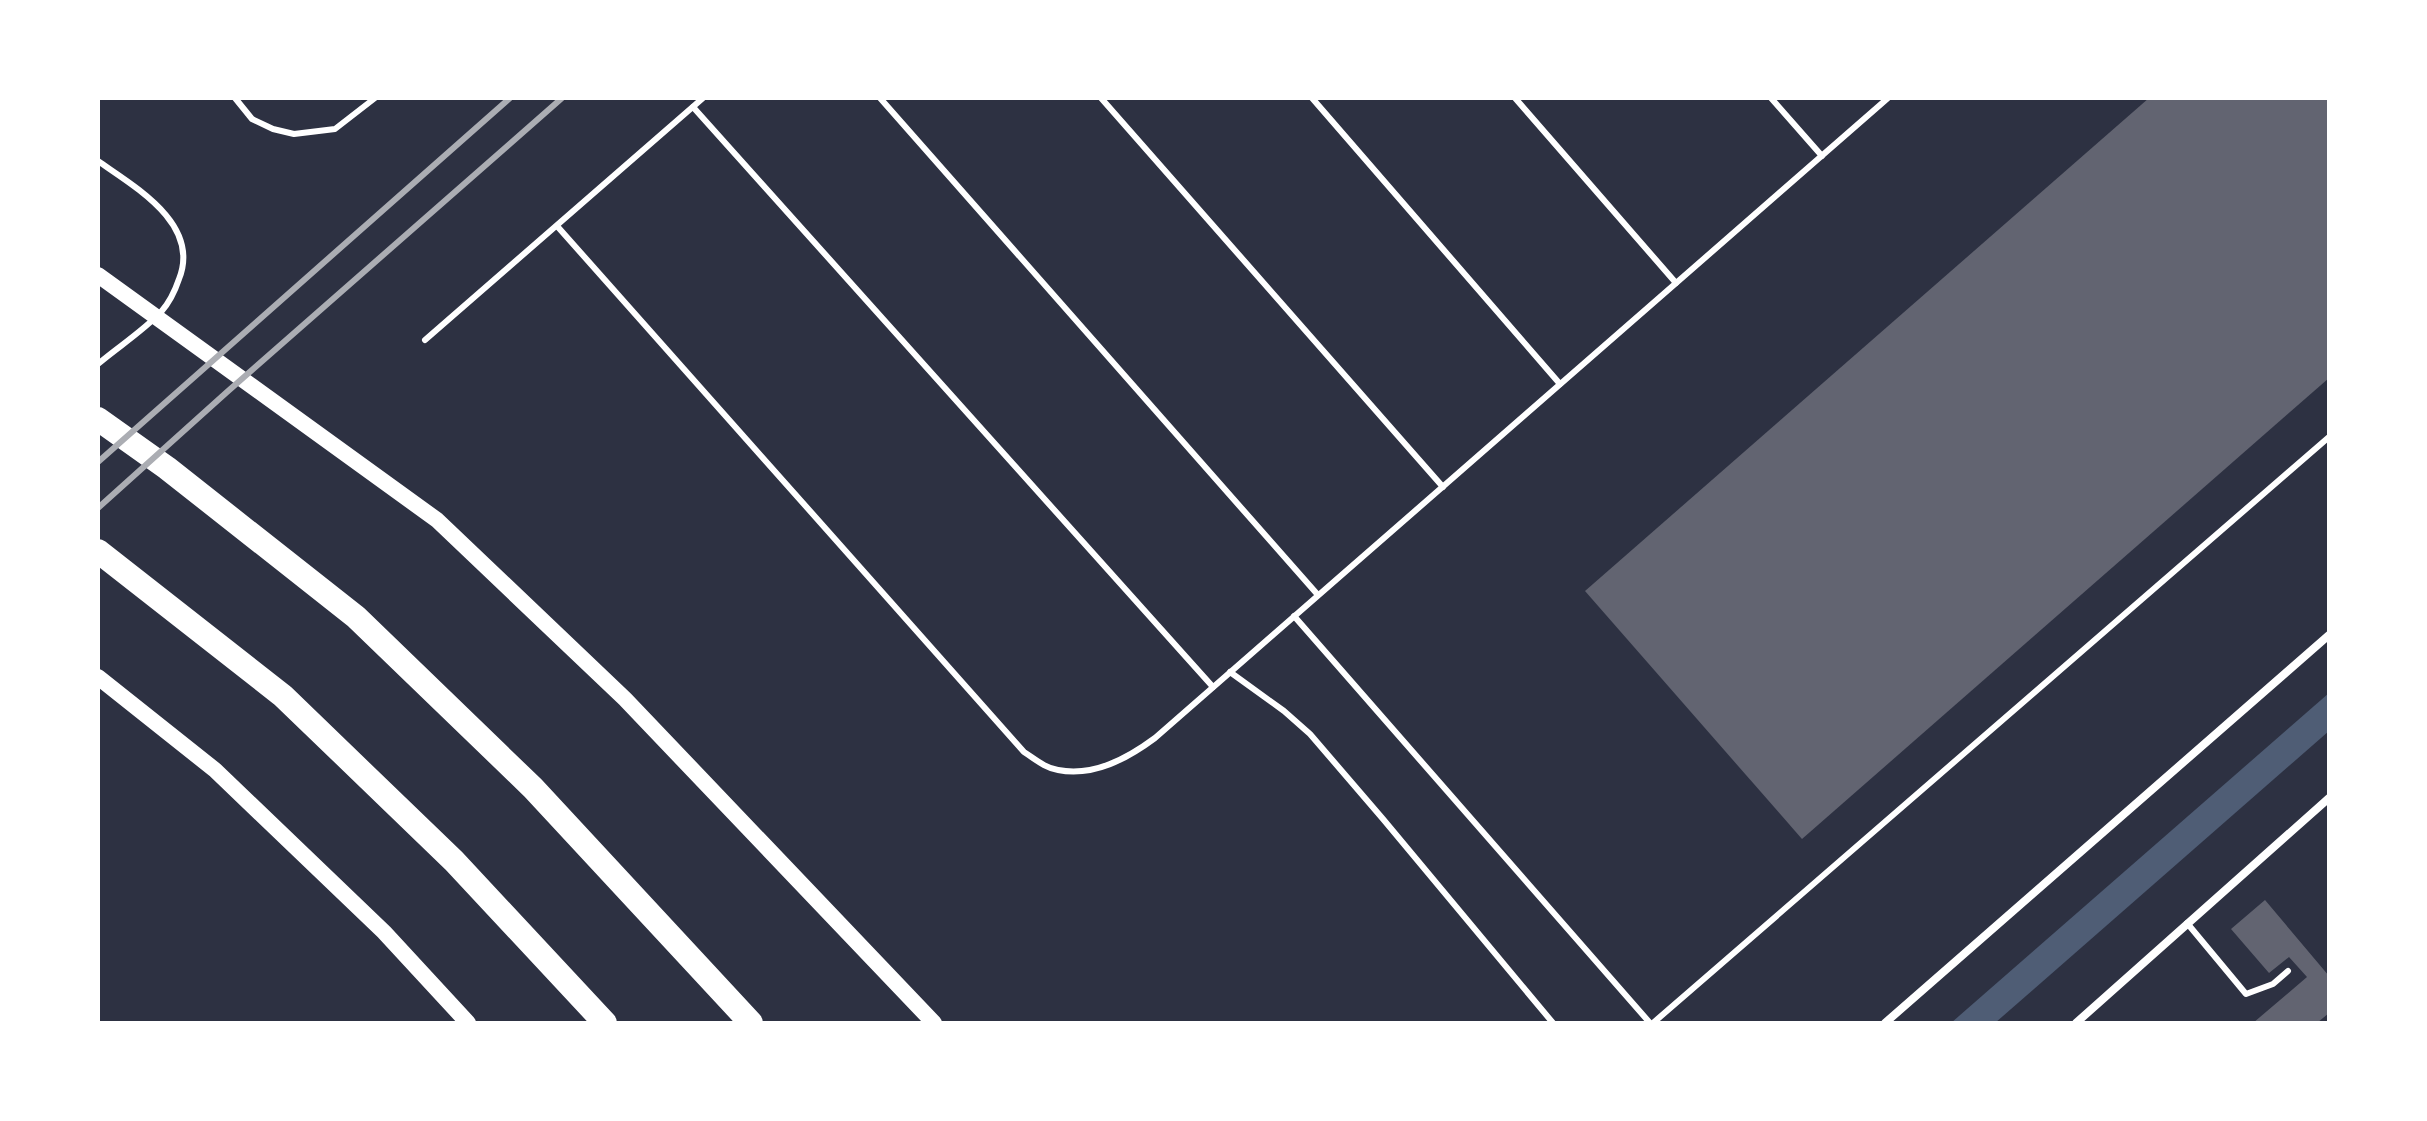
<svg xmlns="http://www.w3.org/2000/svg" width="2427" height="1121" font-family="Overpass,sans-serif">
	<rect width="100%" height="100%" fill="#2d3142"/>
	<!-- water -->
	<polygon fill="#4f5d75" points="2329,693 2329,731 1995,1023 1951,1023"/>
	<!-- building -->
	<g fill="#626471">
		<polygon points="2149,98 2329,98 2329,378 1802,839 1585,591"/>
		<polygon points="2265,900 2329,976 2329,1013 2317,1023 2253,1023 2307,977 2289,957 2269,973 2231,929"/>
	</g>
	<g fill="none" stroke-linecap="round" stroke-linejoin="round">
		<!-- service -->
		<g stroke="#fff" stroke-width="6">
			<polyline points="235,98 252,119 273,129 294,134 335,129 375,98"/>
			<polyline points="880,98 1318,595"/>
			<polyline points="1101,98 1443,487"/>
			<polyline points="1312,98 1560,384"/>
			<polyline points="1515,98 1676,283"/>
			<polyline points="1771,98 1822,156"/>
			<polyline points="693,107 1213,687"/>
			<path d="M98 161C135 187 201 224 179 279 175 291 169 303 161 312 143 331 118 347 98 364"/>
			<path d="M557 226 1024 752C1035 759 1045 768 1058 770 1094 777 1128 758 1155 738L1888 98"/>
			<polyline points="425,340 703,98"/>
			<polyline points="1294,616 1650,1023"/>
			<polyline points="1230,672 1284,711 1310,734 1383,819 1553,1023"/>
			<polyline points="2187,923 2246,994 2273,984 2288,971"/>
			<polyline points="1653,1023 2329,437"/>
		</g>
		<!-- minor -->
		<g stroke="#fff" stroke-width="8">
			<polyline points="1885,1023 2329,635"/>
			<polyline points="2076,1023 2329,798"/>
		</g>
		<!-- secondary -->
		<g stroke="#fff" stroke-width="16">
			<polyline points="98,275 437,520 625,699 934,1023"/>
			<polyline points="98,677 215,770 384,932 468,1023"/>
		</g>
		<!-- motorway -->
		<g stroke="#fff" stroke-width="24">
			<polyline points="98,419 167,468 356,617 533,788 751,1023"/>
			<polyline points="98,551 283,696 454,861 605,1023"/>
		</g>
		<!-- rail -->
		<g stroke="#abadb3" stroke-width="6">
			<polyline points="98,462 510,98"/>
			<polyline points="98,508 227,392 562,98"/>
		</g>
	</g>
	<!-- border -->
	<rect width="2427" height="1121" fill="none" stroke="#ffffff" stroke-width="200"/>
</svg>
